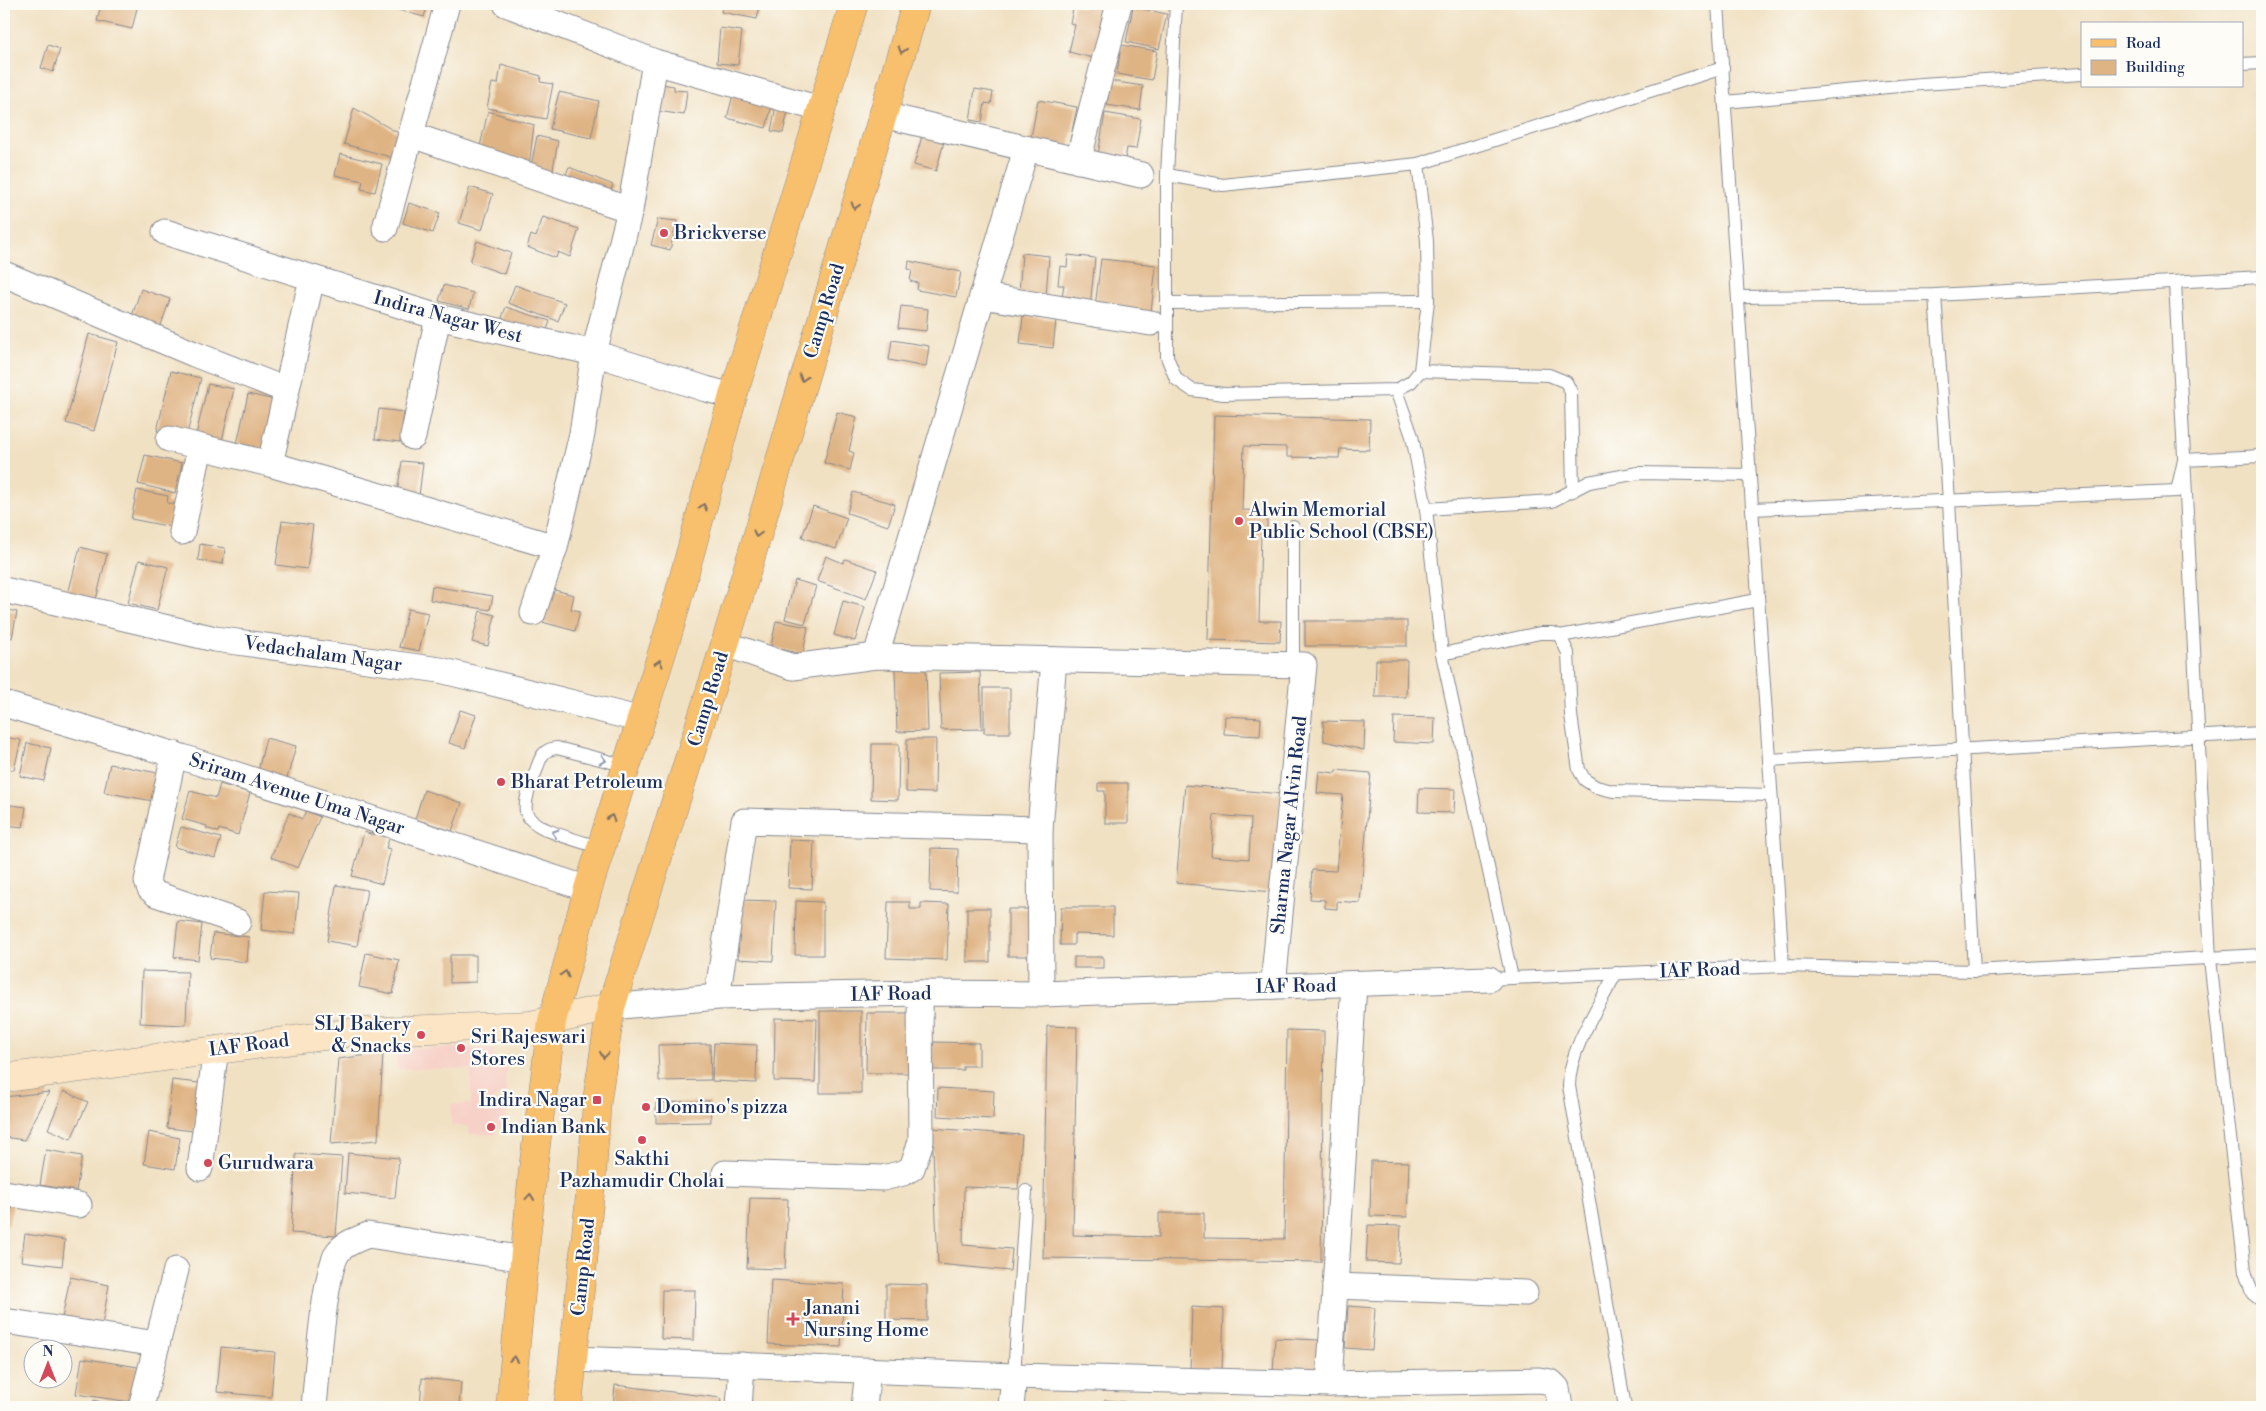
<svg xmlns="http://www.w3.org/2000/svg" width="2266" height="1411" font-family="'Libre Bodoni',serif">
	<rect width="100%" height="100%" fill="#fdfcf7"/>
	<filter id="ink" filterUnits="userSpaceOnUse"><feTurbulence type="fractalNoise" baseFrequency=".02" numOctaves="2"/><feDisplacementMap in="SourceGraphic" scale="10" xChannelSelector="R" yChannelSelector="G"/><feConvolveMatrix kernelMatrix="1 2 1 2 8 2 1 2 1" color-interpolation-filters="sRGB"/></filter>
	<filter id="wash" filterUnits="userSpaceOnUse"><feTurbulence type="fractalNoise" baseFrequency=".0096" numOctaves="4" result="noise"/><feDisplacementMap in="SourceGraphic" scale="20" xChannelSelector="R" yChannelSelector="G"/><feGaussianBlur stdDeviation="1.12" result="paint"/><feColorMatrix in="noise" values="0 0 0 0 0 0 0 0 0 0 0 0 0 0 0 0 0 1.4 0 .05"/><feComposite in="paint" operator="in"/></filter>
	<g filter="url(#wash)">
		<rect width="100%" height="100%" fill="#f1e1c3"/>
		<!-- built -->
		<polygon fill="#f7d1c8" points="396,1048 494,1049 494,1065 506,1065 506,1096 495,1097 495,1106 506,1107 506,1128 496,1128 496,1135 469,1134 469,1126 451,1126 451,1104 471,1104 471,1069 396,1069"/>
		<g id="blocks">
			<!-- building -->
			<g fill="#dfb484" fill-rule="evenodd">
				<polygon points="101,4 138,4 132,29 97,21"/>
				<polygon points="377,4 428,4 424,17"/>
				<polygon points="723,4 760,4 757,19 721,12"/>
				<polygon points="1084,4 1105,9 1093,58 1069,52 1075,25 1070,23 1074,5 1083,8"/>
				<polygon points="1133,7 1167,14 1159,49 1126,42"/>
				<polygon points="720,28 742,31 738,65 717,63"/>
				<polygon points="48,45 60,49 53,72 41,68"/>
				<polygon points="1121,45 1157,51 1152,80 1117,74"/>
				<polygon points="501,65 541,76 540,82 553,84 546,119 487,108 492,83 498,84"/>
				<polygon points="1110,81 1143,86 1140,110 1107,105"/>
				<polygon points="661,84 674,86 674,90 687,91 684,115 651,110"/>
				<polygon points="975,89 993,92 991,104 985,103 982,122 970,120"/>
				<polygon points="559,92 599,101 591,138 550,129"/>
				<polygon points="733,95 772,105 766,128 727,118"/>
				<polygon points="1038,100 1077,107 1068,151 1030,143"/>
				<polygon points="776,105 789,107 783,133 771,131"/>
				<polygon points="354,108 400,134 394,158 344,144"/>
				<polygon points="488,111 534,125 529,167 479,151"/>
				<polygon points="1105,113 1141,119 1136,149 1127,148 1125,159 1098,155"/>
				<polygon points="537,136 558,141 552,175 530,171"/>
				<polygon points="922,136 944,142 936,171 914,165"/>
				<polygon points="340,154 382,164 375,192 361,189 363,181 335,175"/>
				<polygon points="569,167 613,185 607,199 563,181"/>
				<polygon points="470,187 493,194 482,230 459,223"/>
				<polygon points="409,203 440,213 433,233 403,223"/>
				<polygon points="543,217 579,229 570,257 558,252 556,258 527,247 531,235 536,237"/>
				<polygon points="658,219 677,221 670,250 651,245"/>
				<polygon points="477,241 511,253 504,274 470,262"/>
				<polygon points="1022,253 1049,256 1046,296 1019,294"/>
				<polygon points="1068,255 1095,258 1090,308 1073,307 1074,297 1062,296 1064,285 1058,285 1060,266 1067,267"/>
				<polygon points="1101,259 1156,265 1151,313 1095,307"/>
				<polygon points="909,261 961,272 956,297 917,290 918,283 910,281 912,270 908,269"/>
				<polygon points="444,285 473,293 469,309 439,301"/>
				<polygon points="515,285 565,303 558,321 508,303"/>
				<polygon points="141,289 170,299 159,331 130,322"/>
				<polygon points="901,306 928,309 926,331 898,328"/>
				<polygon points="506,307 550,321 544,338 500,323"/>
				<polygon points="1023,316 1056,320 1053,348 1020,344"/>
				<polygon points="89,334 118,342 94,431 66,423"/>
				<polygon points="892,340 929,346 926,367 889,360"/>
				<polygon points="171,371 201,378 186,438 157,431"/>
				<polygon points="208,384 234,389 221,445 195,439"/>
				<polygon points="248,394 275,400 264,450 237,444"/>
				<polygon points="379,409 404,412 400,442 375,439"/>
				<polygon points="837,412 857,417 849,451 854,453 850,470 824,463"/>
				<polygon points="1214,415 1370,419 1369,450 1340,449 1339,458 1287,457 1287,447 1244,446 1242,510 1267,511 1267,531 1261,531 1259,621 1281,621 1280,642 1208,640"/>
				<polygon points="145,455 182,463 175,493 138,484"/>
				<polygon points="402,461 423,463 419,496 397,493"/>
				<polygon points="137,490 168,496 167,503 177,504 172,527 131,519"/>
				<polygon points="853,492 895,504 888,526 847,513"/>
				<polygon points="813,506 847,518 836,549 802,537"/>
				<polygon points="282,521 313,525 307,569 276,565"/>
				<polygon points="200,544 225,548 223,564 198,560"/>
				<polygon points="80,547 107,554 94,608 66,602"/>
				<polygon points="826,556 843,563 845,559 877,570 866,599 817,581"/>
				<polygon points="139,560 168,567 157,610 128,603"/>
				<polygon points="795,580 816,586 805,624 785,619"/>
				<polygon points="432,586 493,596 490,610 430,600"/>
				<polygon points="551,589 574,595 571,609 580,611 575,631 542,622"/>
				<polygon points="843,601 865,607 855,641 834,635"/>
				<polygon points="4,609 17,612 12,638 4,636"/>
				<polygon points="408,609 428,613 419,651 399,647"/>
				<polygon points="480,611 495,615 488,646 472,642"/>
				<polygon points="776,621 808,627 803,654 771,647"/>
				<rect x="1305" y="621" width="102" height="25"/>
				<polygon points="4,647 8,648 4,662"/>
				<polygon points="1376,660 1407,660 1406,697 1375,697"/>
				<polygon points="926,668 928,731 897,732 895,669"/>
				<polygon points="980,672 982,729 941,730 939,673"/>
				<rect x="984" y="688" width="26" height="45"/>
				<polygon points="460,710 476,715 465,748 449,743"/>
				<polygon points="1225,716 1261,718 1260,736 1224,734"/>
				<polygon points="1394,717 1435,718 1434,744 1393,742"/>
				<polygon points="1323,721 1365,722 1364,750 1324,741"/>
				<polygon points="4,737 21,740 14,770 4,768"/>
				<polygon points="266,738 296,746 286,782 257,775"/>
				<polygon points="907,739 936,739 935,793 906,792"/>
				<polygon points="27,743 51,748 44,781 20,776"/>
				<polygon points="872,744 899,744 898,800 871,799"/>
				<polygon points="110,764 158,773 153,801 104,792"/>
				<polygon points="1336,770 1371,773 1360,903 1337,901 1337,909 1325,908 1325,900 1310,899 1312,870 1336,871 1343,795 1317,793 1319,771 1335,773"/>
				<polygon points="1098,783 1128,783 1128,823 1105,823 1105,791 1098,791"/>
				<polygon points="220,784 250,793 238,835 219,829 218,832 206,828 207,826 182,819 190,791 216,798"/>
				<path d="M1185 785 1281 794 1272 892 1176 883ZM1214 815 1251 818 1249 859 1211 856Z"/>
				<polygon points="1419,788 1455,789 1454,813 1418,812"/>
				<polygon points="424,790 462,803 452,831 415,819"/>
				<polygon points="4,804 26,807 23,827 4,825"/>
				<polygon points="306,811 320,817 298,868 271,857 289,813 302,819"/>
				<polygon points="181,827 221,838 215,858 175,847"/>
				<polygon points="376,829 391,833 386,848 391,849 382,884 352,876 364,832 374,835"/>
				<polygon points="4,833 8,834 5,849 4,849"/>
				<polygon points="790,840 814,841 812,889 788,888"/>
				<polygon points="931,848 958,849 957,892 930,891"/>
				<polygon points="336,885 367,890 357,946 327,941"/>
				<polygon points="4,886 8,887 6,910 4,910"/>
				<polygon points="265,891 299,893 295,934 261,930"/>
				<polygon points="741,900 776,901 773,961 738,959"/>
				<polygon points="796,901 823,902 823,955 795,955"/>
				<polygon points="888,902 910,902 910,909 921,909 921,903 949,904 947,960 886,958"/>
				<polygon points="1061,907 1113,907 1113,935 1074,934 1074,945 1060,945"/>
				<rect x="967" y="908" width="23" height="54"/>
				<rect x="1008" y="909" width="24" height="47"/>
				<polygon points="178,921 202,924 198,960 174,957"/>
				<polygon points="213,933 249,937 247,962 210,958"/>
				<polygon points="366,953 399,960 393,994 359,987"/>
				<polygon points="450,955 476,955 476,982 450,983"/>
				<rect x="1074" y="957" width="29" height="11"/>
				<polygon points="142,971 188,972 186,1025 140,1023"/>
				<rect x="820" y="1011" width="41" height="82"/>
				<polygon points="867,1013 914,1013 913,1073 866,1073"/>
				<polygon points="775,1018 817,1019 815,1082 774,1081"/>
				<polygon points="1047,1026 1077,1027 1073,1235 1159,1237 1159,1213 1204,1213 1204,1238 1284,1239 1287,1030 1324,1031 1321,1262 1043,1258"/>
				<polygon points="932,1042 979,1043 979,1066 963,1066 963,1070 932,1070"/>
				<polygon points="714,1043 757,1045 756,1083 712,1081"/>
				<polygon points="710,1044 711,1080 659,1081 658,1045"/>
				<polygon points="383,1053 378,1140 331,1144 338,1059"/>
				<polygon points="172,1080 199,1083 194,1131 167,1128"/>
				<polygon points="938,1088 994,1091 993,1119 937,1116"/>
				<polygon points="64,1091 88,1102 71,1139 48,1129"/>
				<polygon points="49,1092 24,1140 4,1137 4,1097"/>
				<polygon points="710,1101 711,1122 656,1123 656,1103"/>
				<polygon points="932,1128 1022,1135 1018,1189 964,1187 963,1245 1012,1249 1010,1271 938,1264"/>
				<polygon points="149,1132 180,1138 175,1169 144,1164"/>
				<polygon points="46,1150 82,1156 76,1191 40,1185"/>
				<polygon points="348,1153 399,1158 395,1198 345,1193"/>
				<polygon points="296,1154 342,1157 336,1236 291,1233"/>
				<polygon points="1371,1161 1409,1162 1407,1217 1370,1216"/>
				<polygon points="750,1198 788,1199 785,1269 747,1268"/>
				<polygon points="4,1202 13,1204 8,1226 4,1225"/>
				<polygon points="1368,1225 1401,1226 1399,1263 1366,1262"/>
				<polygon points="25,1234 65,1240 62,1266 21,1261"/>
				<polygon points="70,1277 109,1285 101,1331 61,1324"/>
				<polygon points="771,1280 844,1284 841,1347 768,1344"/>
				<polygon points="886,1284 927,1285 927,1321 886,1320"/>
				<polygon points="662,1290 695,1290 694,1340 661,1339"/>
				<polygon points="1348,1306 1375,1308 1372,1350 1345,1348"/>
				<polygon points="1192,1307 1224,1309 1222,1371 1190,1369"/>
				<polygon points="1275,1338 1319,1340 1317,1376 1273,1373"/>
				<polygon points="221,1347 275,1352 271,1397 217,1392"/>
				<polygon points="82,1358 144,1368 138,1403 76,1394"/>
				<polygon points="422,1378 461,1382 459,1407 420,1407"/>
				<polygon points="615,1385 721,1398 720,1407 613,1407"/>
				<polygon points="94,1400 118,1407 92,1407"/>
				<polygon points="1105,1400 1125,1402 1124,1407 1104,1407"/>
				<polygon points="1265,1403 1294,1405 1294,1407 1265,1407"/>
			</g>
		</g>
	</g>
	<g filter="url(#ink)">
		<use href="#blocks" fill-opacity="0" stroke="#868890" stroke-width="1"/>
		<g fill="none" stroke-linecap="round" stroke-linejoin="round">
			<defs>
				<g id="lane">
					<polyline points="1176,4 1167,175 1167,357 1176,379 1192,390 1224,394 1396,390 1411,382 1420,371 1428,301 1427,241 1418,164"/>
					<polyline points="1718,4 1783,966"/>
					<polyline points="2242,64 2262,63"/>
					<polyline points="1725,102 1921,84 2082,74"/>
					<polyline points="1167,175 1223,185 1418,164 1723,68"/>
					<polyline points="2175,282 2210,959 2245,1271 2252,1293 2262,1301"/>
					<polyline points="1935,295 1949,501 1974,971"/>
					<polyline points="1738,297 1935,295 2262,277"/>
					<polyline points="1167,303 1428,301"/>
					<polyline points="1420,371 1549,375 1566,382 1571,392 1573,491"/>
					<polyline points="1396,390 1412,436 1426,509 1442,654 1512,978"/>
					<polyline points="1426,509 1552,501 1589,482 1638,473 1750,475"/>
					<polyline points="1752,509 2177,491 2184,460 2262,456"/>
					<polyline points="1293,527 1293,664"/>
					<polyline points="1560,636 1758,600"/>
					<polyline points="1442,654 1540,633 1553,633 1560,636 1568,653 1571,715 1579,770 1585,780 1596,787 1613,791 1771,795"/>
					<polyline points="1769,760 2262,733"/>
					<path d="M602 848C585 842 531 831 526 812 524 799 531 783 536 771 540 759 542 749 557 748L627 766"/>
					<path d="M1616 973C1599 1006 1569 1049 1569 1086L1625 1407"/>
					<polyline points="1489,979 1783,966 1974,971 2262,955"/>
					<polyline points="1014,1376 1026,1191"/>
				</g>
				<g id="street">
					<polyline points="506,4 655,62 820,109"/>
					<polyline points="883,115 1141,175"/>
					<polyline points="412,135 630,210"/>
					<polyline points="1078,161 1119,4"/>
					<polyline points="385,228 447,4"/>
					<polyline points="165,232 438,317 594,353 706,389 733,396"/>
					<polyline points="4,274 194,354 286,390"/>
					<polyline points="982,296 1151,323"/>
					<polyline points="413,437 438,317"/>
					<polyline points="169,439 270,464 555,547 582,434 594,353 630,210 655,62"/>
					<polyline points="270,464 312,278"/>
					<polyline points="182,532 200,447"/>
					<polyline points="4,590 215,639 440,670 642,720"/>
					<polyline points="533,613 555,547"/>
					<polyline points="725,644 793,667 876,656 1304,665 1273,986"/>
					<polyline points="876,656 1026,149"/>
					<polyline points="4,704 182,757 588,889"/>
					<polyline points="174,754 147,881 150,889 156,894 238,922"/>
					<polyline points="1041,994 1040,829 1054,660"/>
					<polyline points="717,997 744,821 1040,829"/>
					<polyline points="611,1007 717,997 920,993 1041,994 1489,979"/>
					<polyline points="200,1168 216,1049"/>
					<polyline points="725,1173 883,1178 903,1173 912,1168 921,1141 920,993"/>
					<polyline points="4,1193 79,1205"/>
					<polyline points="1335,1286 1525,1293"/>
					<polyline points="4,1321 157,1344 141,1407"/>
					<polyline points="157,1344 176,1270"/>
					<polyline points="573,1359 1014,1376 1329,1384 1539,1380 1551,1382 1557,1388 1560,1407"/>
					<polyline points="1329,1384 1354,984"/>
					<path d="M314 1407C317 1377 324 1272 338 1252 345 1243 358 1239 368 1235L525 1259"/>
					<polyline points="739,1407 742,1365"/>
					<polyline points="864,1407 868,1370"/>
					<polyline points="1011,1407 1014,1376"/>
				</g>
				<polyline id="secondary" points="4,1078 354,1032 531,1025 611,1007"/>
				<g id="primary">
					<polyline points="510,1407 533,1169 552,1021 588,889 670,627 733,396 854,4"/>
					<polyline points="568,1407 592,1175 597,1100 611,1007 725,644 916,4"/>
				</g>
			</defs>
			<!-- lane casing -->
			<use href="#lane" stroke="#868890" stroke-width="14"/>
			<!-- street casing -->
			<use href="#street" stroke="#868890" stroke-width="27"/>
			<!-- secondary casing -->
			<use href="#secondary" stroke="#868890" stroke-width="29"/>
			<!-- primary casing -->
			<use href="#primary" stroke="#868890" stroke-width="29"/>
			<!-- lane -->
			<use href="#lane" stroke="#fff" stroke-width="12"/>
			<!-- street -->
			<use href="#street" stroke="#fff" stroke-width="25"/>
			<!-- secondary -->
			<use href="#secondary" stroke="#fce5c4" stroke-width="28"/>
			<!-- primary -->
			<use href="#primary" stroke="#f8bf6c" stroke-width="28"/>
		</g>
		<!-- one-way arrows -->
		<defs><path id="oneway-chevron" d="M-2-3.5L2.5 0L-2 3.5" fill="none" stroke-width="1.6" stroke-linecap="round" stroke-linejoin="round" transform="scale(1.25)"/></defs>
		<g stroke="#7e7064">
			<use href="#oneway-chevron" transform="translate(902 50) rotate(107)"/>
			<use href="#oneway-chevron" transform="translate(855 206) rotate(107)"/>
			<use href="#oneway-chevron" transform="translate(803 378) rotate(107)"/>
			<use href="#oneway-chevron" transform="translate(703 507) rotate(-75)"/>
			<use href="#oneway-chevron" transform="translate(757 534) rotate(106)"/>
			<use href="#oneway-chevron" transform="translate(659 663) rotate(-73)"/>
			<use href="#oneway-chevron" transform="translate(611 818) rotate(-73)"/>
			<use href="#oneway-chevron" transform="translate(565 974) rotate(-75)"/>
			<use href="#oneway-chevron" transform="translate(604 1055) rotate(98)"/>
			<use href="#oneway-chevron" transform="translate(530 1197) rotate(-85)"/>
			<use href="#oneway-chevron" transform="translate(514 1359) rotate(-84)"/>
		</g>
		<g stroke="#8d97ae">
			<use href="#oneway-chevron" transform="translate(603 760) rotate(15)"/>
			<use href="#oneway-chevron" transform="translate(555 833) rotate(-162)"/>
		</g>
	</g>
	<!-- markers -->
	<g fill="#d1495b" stroke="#fdfcf7" stroke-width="2">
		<circle cx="664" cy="233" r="5"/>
		<circle cx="1239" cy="521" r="5"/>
		<circle cx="501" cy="782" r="5"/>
		<circle cx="421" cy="1035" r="5"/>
		<circle cx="461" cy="1048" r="5"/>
		<rect x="592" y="1095" width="10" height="10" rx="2.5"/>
		<circle cx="646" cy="1107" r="5"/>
		<circle cx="491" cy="1127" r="5"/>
		<circle cx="642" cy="1140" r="5"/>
		<circle cx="208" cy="1163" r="5"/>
		<path d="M790.5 1311.5h5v5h5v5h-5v5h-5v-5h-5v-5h5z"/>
	</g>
	<g text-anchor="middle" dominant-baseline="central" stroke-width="4.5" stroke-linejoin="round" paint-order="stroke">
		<!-- poi labels -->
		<g font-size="19" fill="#1b2f5e" stroke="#fdfcf7" text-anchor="start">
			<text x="674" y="233">Brickverse</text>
			<text x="1249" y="510">Alwin Memorial<tspan x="1249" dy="22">Public School (CBSE)</tspan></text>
			<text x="511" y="782">Bharat Petroleum</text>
			<text x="411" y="1024" text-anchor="end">SLJ Bakery<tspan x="411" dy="22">&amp; Snacks</tspan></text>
			<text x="471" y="1037">Sri Rajeswari<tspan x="471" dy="22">Stores</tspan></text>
			<text x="587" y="1100" text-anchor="end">Indira Nagar</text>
			<text x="656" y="1107">Domino's pizza</text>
			<text x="501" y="1127">Indian Bank</text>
			<text x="642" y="1159" text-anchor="middle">Sakthi<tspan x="642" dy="22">Pazhamudir Cholai</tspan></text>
			<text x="218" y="1163">Gurudwara</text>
			<text x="804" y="1308">Janani<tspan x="804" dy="22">Nursing Home</tspan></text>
		</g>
		<!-- street labels -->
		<g font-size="19" fill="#1b2f5e" stroke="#fdfcf7">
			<text transform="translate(824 311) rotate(-73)">Camp Road</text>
			<text transform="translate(448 317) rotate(15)">Indira Nagar West</text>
			<text transform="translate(323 654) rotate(8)">Vedachalam Nagar</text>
			<text transform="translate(708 699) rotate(-73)">Camp Road</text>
			<text transform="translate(297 794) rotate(18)">Sriram Avenue Uma Nagar</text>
			<text transform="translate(1289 825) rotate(-84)">Sharma Nagar Alvin Road</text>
			<text transform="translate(1700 970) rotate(-2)">IAF Road</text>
			<text transform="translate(1296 986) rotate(-1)">IAF Road</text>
			<text transform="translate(891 994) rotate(-1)">IAF Road</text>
			<text transform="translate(249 1045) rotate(-7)">IAF Road</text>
			<text transform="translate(583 1267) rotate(-84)">Camp Road</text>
		</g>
	</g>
	<!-- margin -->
	<rect width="2266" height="1411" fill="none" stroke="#fdfcf7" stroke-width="20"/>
	<!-- legend -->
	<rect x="2081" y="22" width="162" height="65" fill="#fdfcf7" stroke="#a3aaba"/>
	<rect x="2091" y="39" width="25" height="8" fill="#f8bf6c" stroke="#a3aaba"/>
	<text x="2126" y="48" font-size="15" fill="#1b2f5e">Road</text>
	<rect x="2091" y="60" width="25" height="15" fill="#dfb484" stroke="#a3aaba"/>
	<text x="2126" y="72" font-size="15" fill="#1b2f5e">Building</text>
	<!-- north arrow -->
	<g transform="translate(48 1364)"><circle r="24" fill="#fdfcf7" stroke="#a3aaba"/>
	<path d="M0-4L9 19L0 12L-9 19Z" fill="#d1495b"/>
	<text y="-8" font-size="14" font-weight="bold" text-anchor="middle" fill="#1b2f5e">N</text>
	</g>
</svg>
